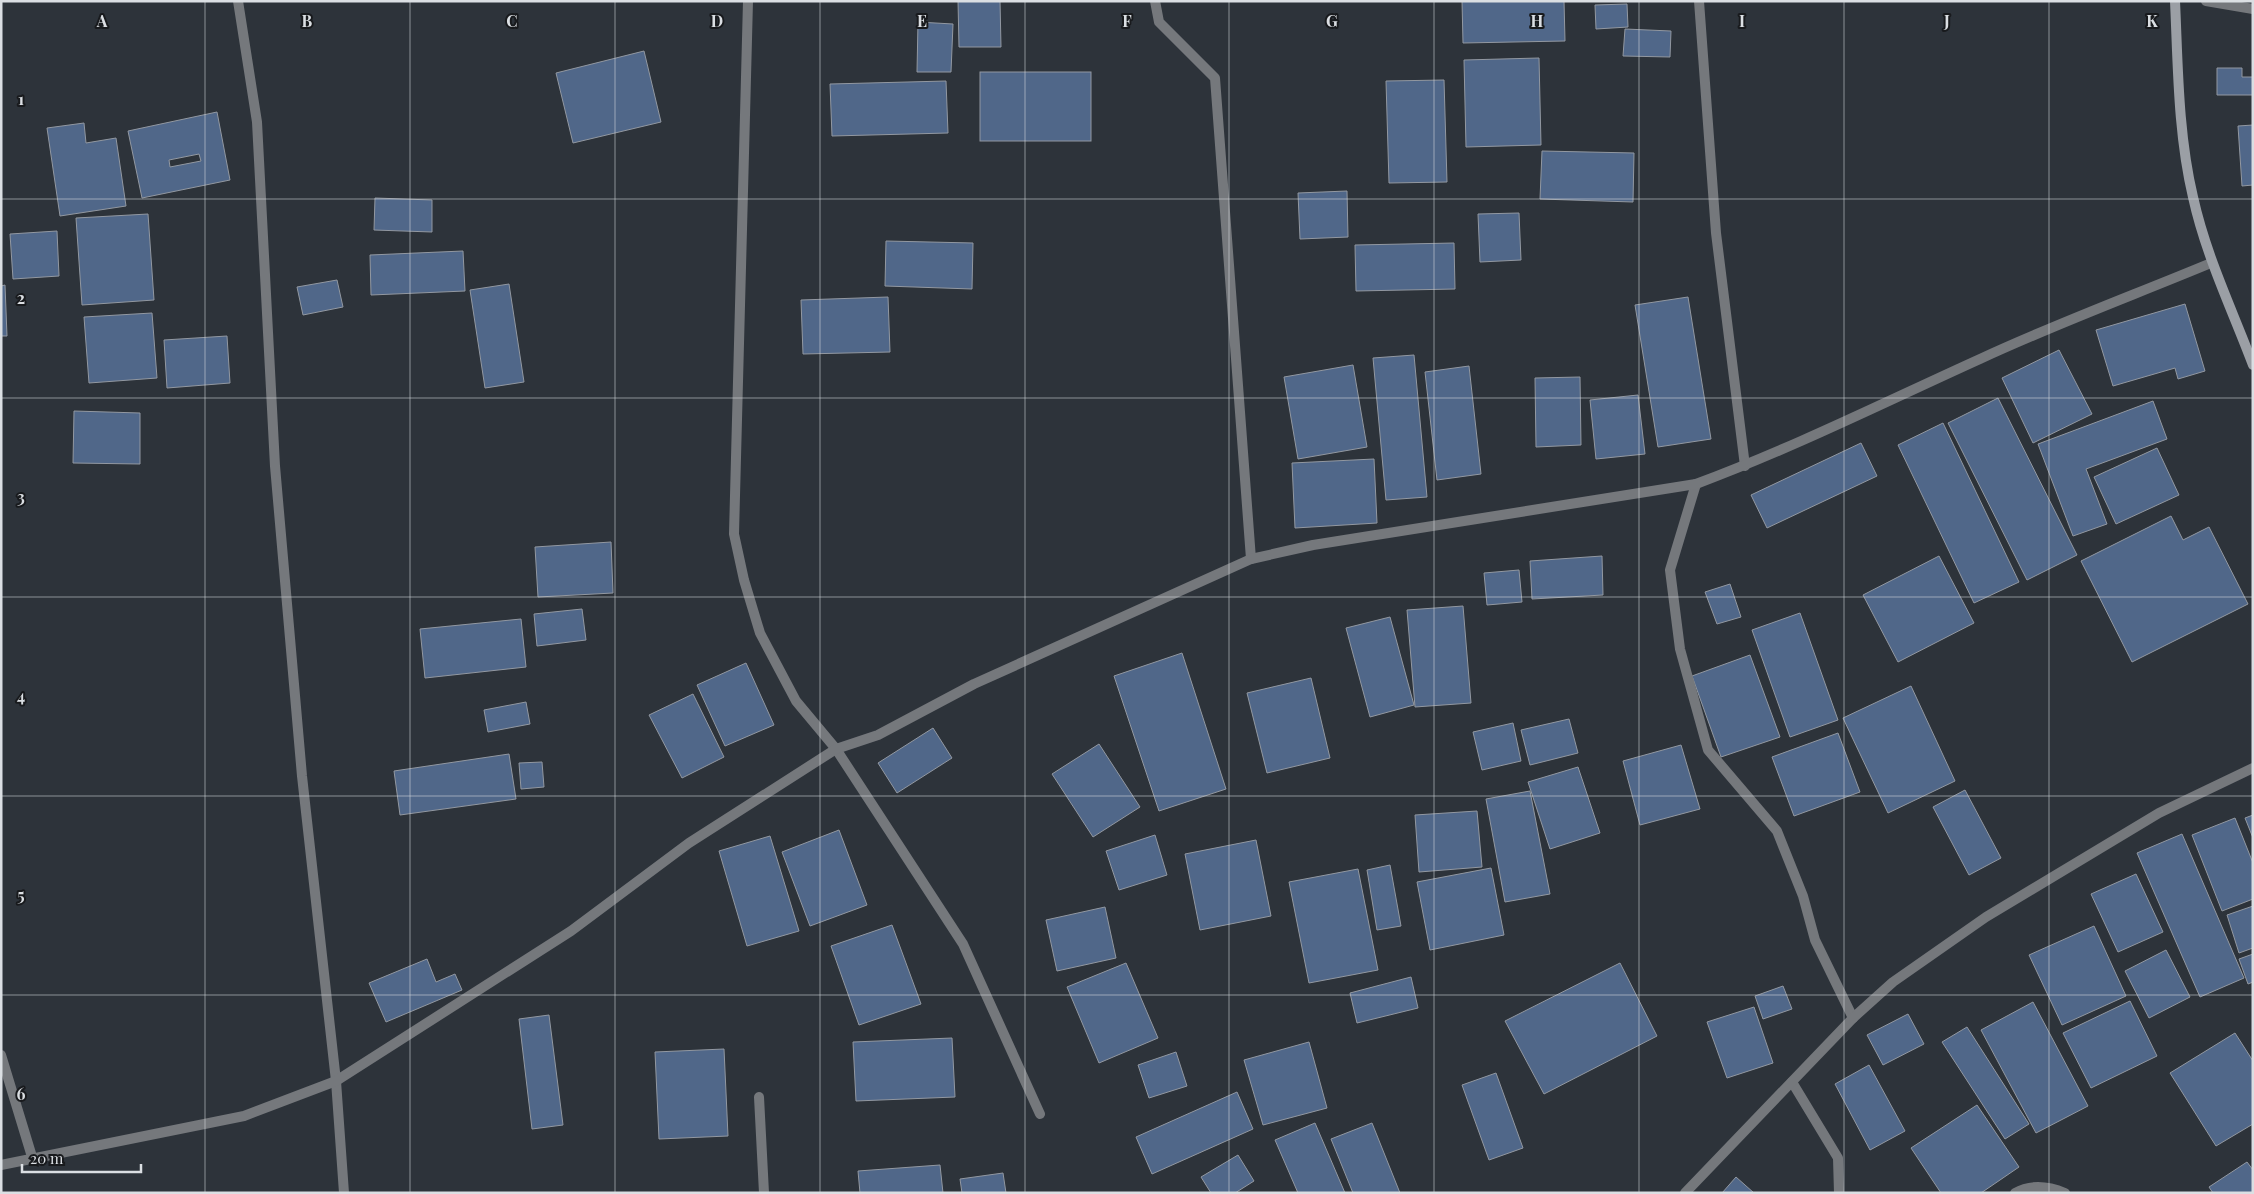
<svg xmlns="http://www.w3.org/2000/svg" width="2254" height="1194" font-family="'Playfair Display',serif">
	<rect width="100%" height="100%" fill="#2d333a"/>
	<!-- building -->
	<g fill="#506789" stroke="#9298a1" fill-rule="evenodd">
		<polygon points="958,1 1000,1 1001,47 959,47"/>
		<polygon points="1462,1 1564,1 1565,41 1463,43"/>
		<polygon points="1627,4 1628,27 1596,29 1595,5"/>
		<polygon points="918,22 953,24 951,72 917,72"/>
		<polygon points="1625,29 1671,31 1670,57 1623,56"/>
		<polygon points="644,51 661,122 573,143 556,73"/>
		<polygon points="1539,58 1541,145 1466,147 1464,60"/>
		<polygon points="2217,68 2242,68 2242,77 2253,77 2253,95 2217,95"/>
		<rect x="980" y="72" width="111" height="69"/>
		<polygon points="1444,80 1447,182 1389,183 1386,81"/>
		<polygon points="946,81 948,133 832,136 830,84"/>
		<path d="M217 112 230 180 142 198 128 131ZM199 154 201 161 170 167 169 160Z"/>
		<polygon points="84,123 86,143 116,138 126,206 60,216 47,128"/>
		<polygon points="2253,125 2253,185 2242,186 2238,126"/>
		<polygon points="1542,151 1634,153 1633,202 1540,199"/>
		<polygon points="1347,191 1348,237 1300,239 1298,193"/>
		<polygon points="375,198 432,200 432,232 374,230"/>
		<polygon points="1519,213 1521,260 1480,262 1478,214"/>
		<polygon points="148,214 154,300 82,305 76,218"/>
		<polygon points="57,231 59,276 13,279 10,234"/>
		<polygon points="886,241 973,243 972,289 885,286"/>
		<polygon points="1454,243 1455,289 1356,291 1355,245"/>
		<polygon points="463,251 465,291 371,295 370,255"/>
		<polygon points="337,280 343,307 303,315 297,287"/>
		<polygon points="509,284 524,382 485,388 470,290"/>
		<polygon points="5,285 7,336 1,336 1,286"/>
		<polygon points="888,297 890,352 803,354 801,300"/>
		<polygon points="1688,297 1711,439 1658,447 1635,305"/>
		<polygon points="2185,304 2205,371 2178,379 2175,368 2113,386 2096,330"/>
		<polygon points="152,313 157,378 89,383 84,317"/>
		<polygon points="227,336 230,383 167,388 164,340"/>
		<polygon points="2059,350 2092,414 2033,443 2002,378"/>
		<polygon points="1414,355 1427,497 1386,500 1373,358"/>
		<polygon points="1353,365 1367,447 1298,459 1284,377"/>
		<polygon points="1469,366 1481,474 1437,480 1425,372"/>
		<polygon points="1580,377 1581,445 1536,447 1535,378"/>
		<polygon points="1638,395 1645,454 1596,459 1590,400"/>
		<polygon points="1998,398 2077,555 2027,580 1948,423"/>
		<polygon points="2153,401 2167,439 2086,469 2107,524 2073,536 2038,444"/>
		<polygon points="74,411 140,413 140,464 73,463"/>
		<polygon points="1943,423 2019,582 1974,603 1898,445"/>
		<polygon points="1861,443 1877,476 1767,528 1751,495"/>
		<polygon points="2157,448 2179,495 2116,524 2094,477"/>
		<polygon points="1374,459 1377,523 1295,528 1292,463"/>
		<polygon points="2171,516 2183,540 2209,527 2248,604 2132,662 2081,561"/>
		<polygon points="611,542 613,593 538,597 535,547"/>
		<polygon points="1602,556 1603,595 1532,599 1530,561"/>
		<polygon points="1939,556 1974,623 1898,662 1863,595"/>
		<polygon points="1519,570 1522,602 1487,605 1484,573"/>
		<polygon points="1730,584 1741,617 1717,624 1705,592"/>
		<polygon points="1463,606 1471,703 1415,707 1407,610"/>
		<polygon points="582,609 586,640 537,646 534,614"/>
		<polygon points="1800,613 1838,720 1790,737 1752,630"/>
		<polygon points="1390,617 1414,705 1370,717 1346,628"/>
		<polygon points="521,619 526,667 425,678 420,629"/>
		<polygon points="1182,653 1226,789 1159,811 1114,676"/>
		<polygon points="1750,655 1780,737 1721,757 1692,676"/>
		<polygon points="746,663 774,725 725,746 697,685"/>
		<polygon points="1311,678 1330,758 1267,773 1247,693"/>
		<polygon points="1911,686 1955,781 1888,813 1843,718"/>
		<polygon points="693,694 724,757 682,778 649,715"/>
		<polygon points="526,702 530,724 488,732 484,710"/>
		<polygon points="1569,719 1578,753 1530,765 1521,730"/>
		<polygon points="1513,723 1521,761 1482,770 1473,732"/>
		<polygon points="933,728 952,758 897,793 878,763"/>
		<polygon points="1838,733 1860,792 1794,816 1772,757"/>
		<polygon points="1099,744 1140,807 1093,837 1052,774"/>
		<polygon points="1681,745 1700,809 1640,825 1623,761"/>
		<polygon points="509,754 516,799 400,815 394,771"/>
		<polygon points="542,762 544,787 521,789 519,763"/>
		<polygon points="1578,767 1600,833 1550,849 1528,782"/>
		<polygon points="1965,790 2001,858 1969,875 1933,807"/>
		<polygon points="1530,791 1550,894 1505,902 1486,799"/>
		<polygon points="1477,811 1482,867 1419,872 1415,815"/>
		<polygon points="2253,815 2253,838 2245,818"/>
		<polygon points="2235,818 2253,863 2253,899 2222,911 2192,835"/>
		<polygon points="839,830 867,905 810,926 782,852"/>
		<polygon points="2182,834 2244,978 2200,997 2137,853"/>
		<polygon points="1155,835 1167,875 1119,890 1106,851"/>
		<polygon points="770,836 799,931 747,946 719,851"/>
		<polygon points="1256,840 1271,916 1200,930 1185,854"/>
		<polygon points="1390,865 1401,926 1377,930 1367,870"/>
		<polygon points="1491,868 1504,935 1430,950 1417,882"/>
		<polygon points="1358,869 1378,970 1309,983 1289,882"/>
		<polygon points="2136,874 2163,932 2118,952 2091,894"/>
		<polygon points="2253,906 2253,948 2239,953 2227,915"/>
		<polygon points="1105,907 1116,958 1057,971 1046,920"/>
		<polygon points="892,925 921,1004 859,1025 831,946"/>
		<polygon points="2094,926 2126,996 2062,1025 2029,955"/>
		<polygon points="2166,950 2190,997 2149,1018 2125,971"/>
		<polygon points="2253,954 2253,982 2248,984 2239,959"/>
		<polygon points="427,959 436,982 455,974 462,990 386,1022 369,983"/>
		<polygon points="1126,963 1158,1038 1099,1063 1067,987"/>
		<polygon points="1620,963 1657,1036 1544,1094 1505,1021"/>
		<polygon points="1411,977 1418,1008 1357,1023 1350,993"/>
		<polygon points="1783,986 1792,1009 1763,1019 1755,996"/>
		<polygon points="2130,1001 2157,1056 2091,1088 2063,1033"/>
		<polygon points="2033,1002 2088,1106 2036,1133 1981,1030"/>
		<polygon points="1754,1007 1773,1063 1727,1078 1707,1022"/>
		<polygon points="1908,1014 1924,1044 1883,1065 1867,1035"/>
		<polygon points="549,1015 563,1125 532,1129 519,1019"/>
		<polygon points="1967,1027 2029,1124 2005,1139 1942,1042"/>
		<polygon points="2235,1033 2253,1061 2253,1124 2216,1146 2170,1073"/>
		<polygon points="952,1038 955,1097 856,1101 853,1042"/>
		<polygon points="1309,1042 1327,1108 1263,1125 1244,1060"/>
		<polygon points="724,1049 728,1136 659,1139 655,1052"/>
		<polygon points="1176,1052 1187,1086 1149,1098 1138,1065"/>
		<polygon points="1869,1065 1905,1131 1870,1150 1835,1084"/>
		<polygon points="1496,1073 1523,1148 1489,1160 1462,1085"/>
		<polygon points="1237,1092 1253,1129 1152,1174 1136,1137"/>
		<polygon points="1977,1105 2019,1167 1981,1193 1941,1193 1911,1148"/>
		<polygon points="1315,1123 1345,1193 1298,1193 1275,1140"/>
		<polygon points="1372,1123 1400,1193 1353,1193 1331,1139"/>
		<polygon points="1238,1155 1254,1181 1235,1193 1211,1193 1201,1177"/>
		<polygon points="2247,1162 2253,1170 2253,1193 2213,1193 2209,1187"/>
		<polygon points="940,1165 943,1193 860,1193 858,1171"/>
		<polygon points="1003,1173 1006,1193 962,1193 960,1179"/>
		<polygon points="1736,1177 1754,1193 1722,1193"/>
	</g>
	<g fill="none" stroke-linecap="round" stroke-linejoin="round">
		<!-- street -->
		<g stroke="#75787c" stroke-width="10">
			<polyline points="238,1 257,122 275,466 302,776 336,1081 344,1193"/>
			<polyline points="748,1 734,534 744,580 760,633 796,701 836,749 963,944 1040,1114"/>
			<polyline points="1155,1 1159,22 1215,78 1251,559"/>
			<polyline points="1699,1 1716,233 1745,466"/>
			<polyline points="2206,1 2253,9"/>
			<polyline points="1696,484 1670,570 1680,649 1708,750 1777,831 1803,896 1815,940 1853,1018"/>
			<polyline points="1,1055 33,1160"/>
			<polyline points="1792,1082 1838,1158 1839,1193"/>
			<polyline points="759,1097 764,1193"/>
			<path d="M1 1165 244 1116 336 1081 571 931 689 843 836 749 878 735 974 684 1251 559 1313 545 1696 484C1793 448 1885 402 1980 359 2055 324 2134 295 2211 263"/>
			<polyline points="1685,1193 1853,1018 1893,982 1986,917 2159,813 2253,768"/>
			<path d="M2015 1193C2031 1184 2048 1186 2065 1193"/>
		</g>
		<!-- secondary -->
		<path stroke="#9b9fa5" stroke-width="10" d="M2175 1C2178 66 2178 134 2193 197 2206 256 2232 309 2253 365"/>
	</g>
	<!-- grid -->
	<path fill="none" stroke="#dbdfe3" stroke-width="1" stroke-opacity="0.55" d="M205 1V1193M410 1V1193M615 1V1193M820 1V1193M1025 1V1193M1229 1V1193M1434 1V1193M1639 1V1193M1844 1V1193M2049 1V1193M1 199H2253M1 398H2253M1 597H2253M1 796H2253M1 995H2253"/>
	<g font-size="16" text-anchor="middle" font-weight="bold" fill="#dbdfe3" stroke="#181a1d" stroke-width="4" stroke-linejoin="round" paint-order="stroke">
		<text x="102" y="27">A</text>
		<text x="307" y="27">B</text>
		<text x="512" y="27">C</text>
		<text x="717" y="27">D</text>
		<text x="922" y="27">E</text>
		<text x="1127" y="27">F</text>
		<text x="1332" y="27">G</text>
		<text x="1537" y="27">H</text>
		<text x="1742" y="27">I</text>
		<text x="1947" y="27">J</text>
		<text x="2152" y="27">K</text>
		<text x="21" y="105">1</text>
		<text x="21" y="304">2</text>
		<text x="21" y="503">3</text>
		<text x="21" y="702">4</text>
		<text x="21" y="901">5</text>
		<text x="21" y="1100">6</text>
	</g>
	<!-- border -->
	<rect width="2254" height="1194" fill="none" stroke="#dbdfe3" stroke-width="5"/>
	<!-- scale -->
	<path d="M22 1164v8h119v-8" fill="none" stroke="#dbdfe3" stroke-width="2.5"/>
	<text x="30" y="1164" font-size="15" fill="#dbdfe3" stroke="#181a1d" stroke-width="4" paint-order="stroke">20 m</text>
</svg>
